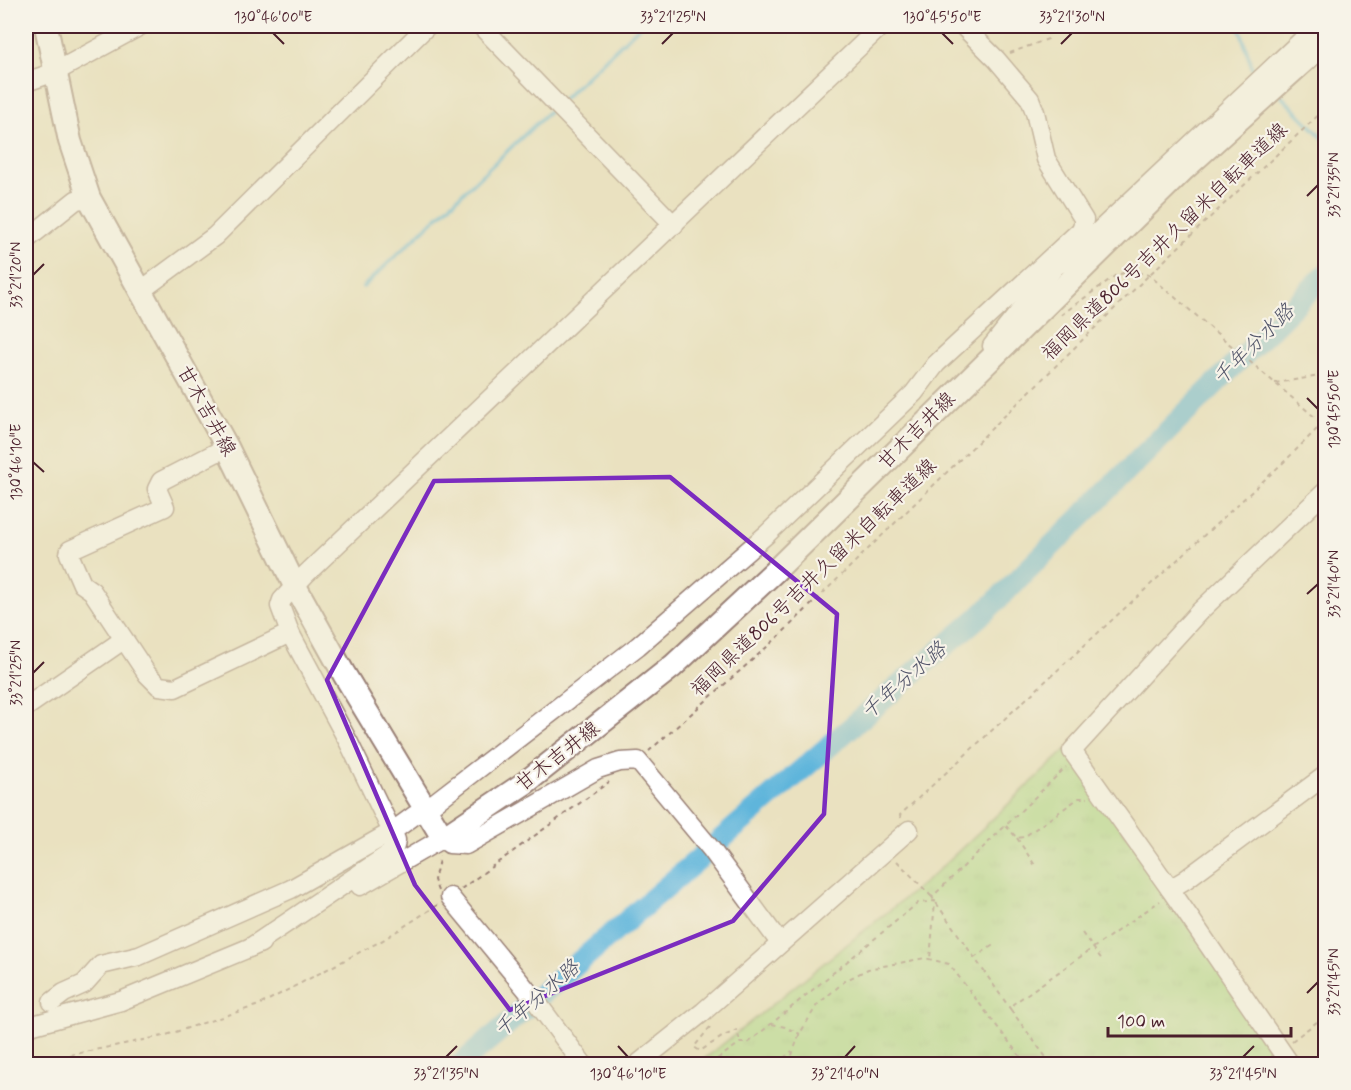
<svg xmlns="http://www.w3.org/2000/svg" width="1351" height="1090" font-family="Mynerve,'Klee One',sans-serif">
	<defs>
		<pattern id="park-tufts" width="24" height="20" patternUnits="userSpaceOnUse" patternTransform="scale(1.5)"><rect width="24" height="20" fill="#a9d987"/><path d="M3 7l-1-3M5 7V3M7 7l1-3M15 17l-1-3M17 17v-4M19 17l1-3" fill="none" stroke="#93ba75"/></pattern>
	</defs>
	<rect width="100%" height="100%" fill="#f7f3e8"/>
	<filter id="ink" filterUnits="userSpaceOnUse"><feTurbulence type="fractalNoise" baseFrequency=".0167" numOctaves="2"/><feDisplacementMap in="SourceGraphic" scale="12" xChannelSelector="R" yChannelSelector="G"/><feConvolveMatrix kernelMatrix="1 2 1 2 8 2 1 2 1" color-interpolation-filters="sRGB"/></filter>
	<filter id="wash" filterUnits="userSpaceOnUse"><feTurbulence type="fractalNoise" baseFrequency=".008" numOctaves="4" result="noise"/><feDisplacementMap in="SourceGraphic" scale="24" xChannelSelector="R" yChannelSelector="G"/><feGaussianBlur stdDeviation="1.35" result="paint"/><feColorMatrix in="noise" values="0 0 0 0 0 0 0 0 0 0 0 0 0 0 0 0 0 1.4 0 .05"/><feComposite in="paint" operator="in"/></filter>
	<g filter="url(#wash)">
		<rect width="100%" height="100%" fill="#eae1c0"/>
		<!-- park -->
		<polygon fill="url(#park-tufts)" stroke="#7a7c59" stroke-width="1.5" points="1067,749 1286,1064 698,1064 931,877"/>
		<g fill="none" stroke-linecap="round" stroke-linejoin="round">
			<!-- stream -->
			<g stroke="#5fb5db" stroke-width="4">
				<polyline points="1239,26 1253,70"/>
				<polyline points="1279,94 1326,141"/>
				<polyline points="562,100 640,26"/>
				<polyline points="363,287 554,107"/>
			</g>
			<!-- river -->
			<polyline stroke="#5fb5db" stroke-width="22" points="461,1064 988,609 1326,274"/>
		</g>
	</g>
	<g filter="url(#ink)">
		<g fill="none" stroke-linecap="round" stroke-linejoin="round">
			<defs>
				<g id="minor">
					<polyline points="481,26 674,225"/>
					<polyline points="963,26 996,59 1030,99 1035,112 1046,159 1084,220 1079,238"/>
					<polyline points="26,82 55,72 140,26"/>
					<polyline points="26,240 76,200 89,198"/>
					<polyline points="1057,265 1068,260 1317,26"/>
					<polyline points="139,292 215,236 427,26"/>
					<polyline points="992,346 1059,262"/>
					<polyline points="227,447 161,481 157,489 165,507 70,550 69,554 82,584 92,591 147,674 159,686 175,688 290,633"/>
					<polyline points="26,707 123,640"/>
					<polyline points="434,803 638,646 767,534 914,393 936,364 1083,228"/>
					<polyline points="360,886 443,838 449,844 466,845 598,769 620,762 638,761 711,849 780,943"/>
					<polyline points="1170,889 1072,751 1198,613 1326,491"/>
					<polyline points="450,897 535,1000 583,1064"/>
					<polyline points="251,947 389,854 395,846 396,840 349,743 290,633 280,606 282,600 306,574 881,26"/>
					<polyline points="52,1002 64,993 84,984 101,965 139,956 291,889 393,831 415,815"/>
					<polyline points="26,1027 121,1001 261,943"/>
					<polyline points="638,1064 703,1012 909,830"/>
					<polyline points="1290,1064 1170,889 1185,880 1326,775"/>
				</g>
				<polyline id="major" points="46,26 70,141 89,198 227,447 295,586 344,674 443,838 525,783 673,666 775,571 1184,169 1326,41"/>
			</defs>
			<!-- minor casing -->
			<use href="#minor" stroke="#9a8076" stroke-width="21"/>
			<!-- major casing -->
			<use href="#major" stroke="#9a8076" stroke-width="26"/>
			<!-- path -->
			<g stroke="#9a8076" stroke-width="2" stroke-dasharray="4.5 4.5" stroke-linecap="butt">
				<polyline points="1010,53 1048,39 1049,26"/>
				<polyline points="1061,315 1116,275 1132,271 1149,275 1311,414 1323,423 1326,422"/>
				<polyline points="1275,383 1326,375"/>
				<polyline points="649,751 776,639 1149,275 1326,108"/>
				<polyline points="901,818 900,815 1286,460 1323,423"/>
				<polyline points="1006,826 1017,838 1024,837 1079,798 1088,798"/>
				<polyline points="1017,838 1036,867"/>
				<polyline points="897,861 932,897"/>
				<polyline points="461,889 609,782"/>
				<polyline points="438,891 434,880 440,856"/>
				<polyline points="1082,933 1103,961"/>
				<polyline points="974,958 995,944"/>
				<polyline points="1011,1010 932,897 1066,767"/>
				<polyline points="772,1024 785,1027 800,1034"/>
				<polyline points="710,1027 694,1047 700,1051 722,1037 737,1030 740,1042"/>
				<polyline points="1292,1041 1326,1015"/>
				<polyline points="26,1064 163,1036 259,1005 383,940 439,904"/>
				<polyline points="710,1064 740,1043 748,1043 918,903 935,901 930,959"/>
				<polyline points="777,1064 792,1051"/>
				<polyline points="789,1064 799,1035 817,1005 845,981 868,969 925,958 949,964 1026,1064"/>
				<polyline points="1051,1064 1011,1010 1013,1004 1160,901"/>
			</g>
			<!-- minor -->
			<use href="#minor" stroke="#fff" stroke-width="18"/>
			<!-- major -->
			<use href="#major" stroke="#fff" stroke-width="22"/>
		</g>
	</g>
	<!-- marked area -->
	<path d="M0 0H1351V1090H0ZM670 477 837 614 824 814 733 921 510 1010 415 885 327 680 434 481Z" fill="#eae1c0" fill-opacity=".55" fill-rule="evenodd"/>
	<path fill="none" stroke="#7b2cbf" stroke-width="4.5" stroke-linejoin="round" d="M670 477 837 614 824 814 733 921 510 1010 415 885 327 680 434 481Z"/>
	<!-- ticks -->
	<path fill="none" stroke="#4a1f2b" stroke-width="2" d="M273 33 284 44M942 33 953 44M662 44 673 33M1061 44 1072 33M1307 196 1318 185M33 275 44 264M1307 398 1318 409M33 462 44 472M1307 594 1318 584M33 673 44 662M1307 993 1318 982M618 1046 628 1057M446 1057 457 1046M845 1057 855 1046M1243 1057 1254 1046"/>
	<g text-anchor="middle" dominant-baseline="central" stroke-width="4.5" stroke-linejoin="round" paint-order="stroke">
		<!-- street labels -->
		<g font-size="20" fill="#4a1f2b" stroke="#f7f3e8">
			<text transform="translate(1165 242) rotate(-44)">福岡県道806号吉井久留米自転車道線</text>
			<text transform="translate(206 411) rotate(61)">甘木吉井線</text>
			<text transform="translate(917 431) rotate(-45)">甘木吉井線</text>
			<text transform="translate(814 578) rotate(-44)">福岡県道806号吉井久留米自転車道線</text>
			<text transform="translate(558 757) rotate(-38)">甘木吉井線</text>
		</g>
		<!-- water labels -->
		<g font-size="21" font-style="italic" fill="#515469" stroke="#f7f3e8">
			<text transform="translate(1254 345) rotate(-45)">千年分水路</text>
			<text transform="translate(904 681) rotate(-41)">千年分水路</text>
			<text transform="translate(537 999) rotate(-41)">千年分水路</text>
		</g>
	</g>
	<!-- margin -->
	<rect width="1351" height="1090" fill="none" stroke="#f7f3e8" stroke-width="66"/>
	<!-- scale -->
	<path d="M1108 1027v9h183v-9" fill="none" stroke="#4a1f2b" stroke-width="3"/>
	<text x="1117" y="1027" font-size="18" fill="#4a1f2b" stroke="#f7f3e8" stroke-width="4.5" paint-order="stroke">100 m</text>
	<rect x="33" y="33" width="1285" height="1024" fill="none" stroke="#4a1f2b" stroke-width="2"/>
	<g font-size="15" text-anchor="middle" fill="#4a1f2b">
		<text x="273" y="22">130°46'00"E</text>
		<text x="673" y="22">33°21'25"N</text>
		<text x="942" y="22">130°45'50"E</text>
		<text x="1072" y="22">33°21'30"N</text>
		<text transform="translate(1334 185) rotate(-90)" y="5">33°21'35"N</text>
		<text transform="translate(16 275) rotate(-90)" y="5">33°21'20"N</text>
		<text transform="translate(1334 409) rotate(-90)" y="5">130°45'50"E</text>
		<text transform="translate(16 462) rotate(-90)" y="5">130°46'10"E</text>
		<text transform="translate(1334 584) rotate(-90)" y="5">33°21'40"N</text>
		<text transform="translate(16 673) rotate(-90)" y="5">33°21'25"N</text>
		<text transform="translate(1334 982) rotate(-90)" y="5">33°21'45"N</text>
		<text x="446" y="1079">33°21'35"N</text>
		<text x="628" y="1079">130°46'10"E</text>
		<text x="845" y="1079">33°21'40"N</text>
		<text x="1243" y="1079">33°21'45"N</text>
	</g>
</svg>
